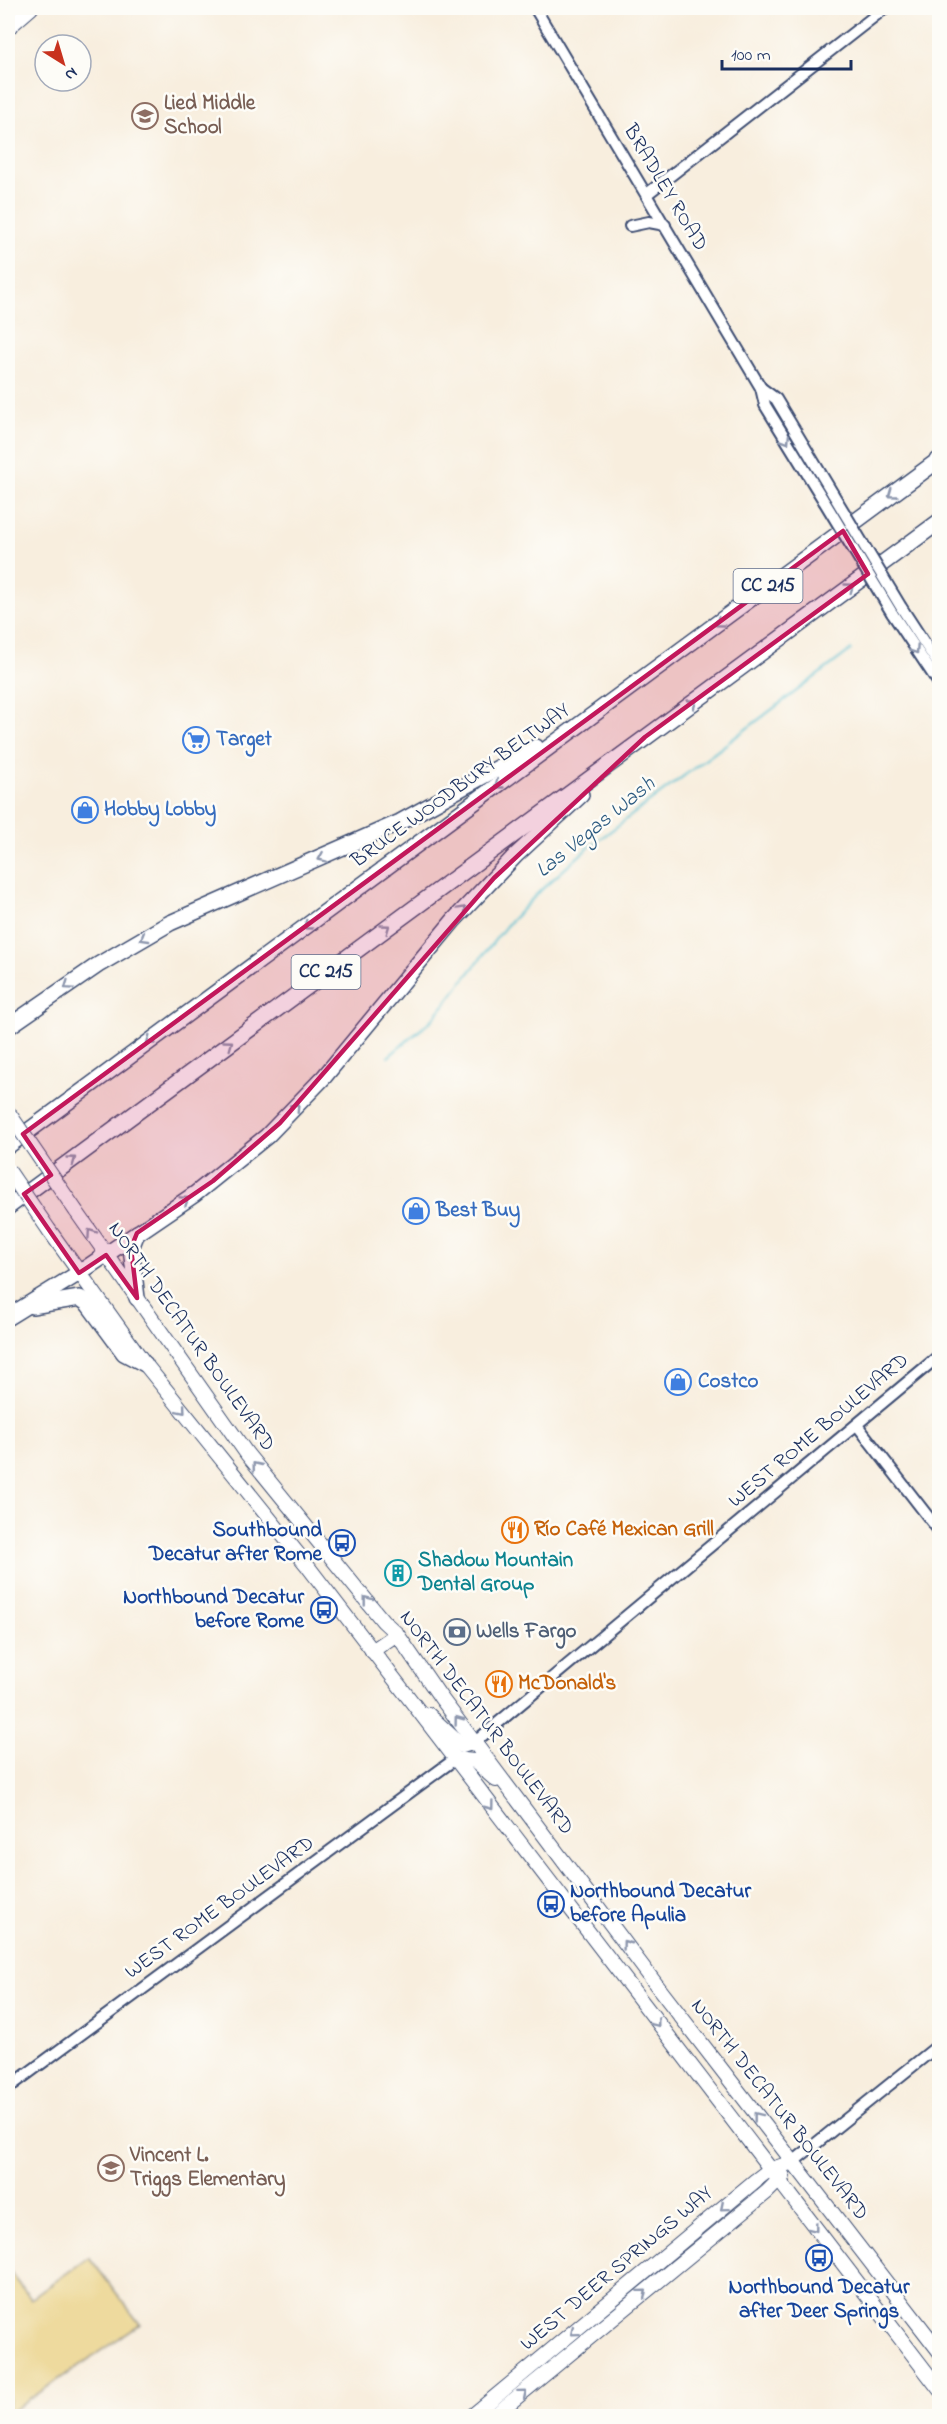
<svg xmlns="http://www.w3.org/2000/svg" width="947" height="2424" font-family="'Indie Flower',sans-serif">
	<rect width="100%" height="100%" fill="#fdfcf7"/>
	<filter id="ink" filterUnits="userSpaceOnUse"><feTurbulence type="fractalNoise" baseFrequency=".0167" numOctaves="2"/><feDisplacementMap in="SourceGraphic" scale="12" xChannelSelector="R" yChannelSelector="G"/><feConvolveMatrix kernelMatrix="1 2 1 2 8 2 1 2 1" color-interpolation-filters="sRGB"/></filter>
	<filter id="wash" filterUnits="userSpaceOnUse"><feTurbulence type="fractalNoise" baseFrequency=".008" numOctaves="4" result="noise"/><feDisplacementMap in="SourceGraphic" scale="24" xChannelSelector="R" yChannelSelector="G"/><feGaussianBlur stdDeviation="1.35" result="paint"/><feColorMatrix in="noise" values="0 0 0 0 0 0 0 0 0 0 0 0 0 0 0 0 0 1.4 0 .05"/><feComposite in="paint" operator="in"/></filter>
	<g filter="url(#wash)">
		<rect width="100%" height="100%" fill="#f8eede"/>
		<!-- sand -->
		<polygon fill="#eeda9e" stroke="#84847e" stroke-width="1.5" points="89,2257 140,2324 8,2414 8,2269 31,2299"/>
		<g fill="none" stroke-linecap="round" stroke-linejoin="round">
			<!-- stream -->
			<polyline stroke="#53bdd0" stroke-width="2" points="388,1057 433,1019 506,926 542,889 588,848 851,650"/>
		</g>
	</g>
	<g filter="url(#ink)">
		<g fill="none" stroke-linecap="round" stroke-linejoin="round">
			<defs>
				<g id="minor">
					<polyline points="535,8 761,388 765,405 824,501"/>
					<polyline points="647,194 885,8"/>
					<polyline points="630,226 649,222 665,225"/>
					<polyline points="761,388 776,399 833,494"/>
					<polyline points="901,607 940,667"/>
					<polyline points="892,613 940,685"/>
					<polyline points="857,1425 940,1532"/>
					<polyline points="475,1742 940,1355"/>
					<polyline points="8,2088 455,1759"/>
					<polyline points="793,2162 940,2044"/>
				</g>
				<g id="major">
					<polyline points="8,28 31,8"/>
					<polyline points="76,1211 247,1454 383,1621 397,1634 441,1698 661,1991 940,2352"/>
					<polyline points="49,1230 145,1364 306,1564 940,2390"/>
					<polyline points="372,1651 397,1634"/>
					<polyline points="428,1714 462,1746 475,1742"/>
					<polyline points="455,1759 474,1761 496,1780"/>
					<polyline points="472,2416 756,2180 769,2170 793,2162"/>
					<polyline points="494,2416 767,2192 783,2176"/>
				</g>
				<g id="highway">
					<polyline points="8,1027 98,965 170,923 400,822 536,747"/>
					<polyline points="8,1146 940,459"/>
					<polyline points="8,1207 940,521"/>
					<polyline points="137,1233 131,1248 137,1298"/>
					<polyline points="32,1306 80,1298 88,1304 124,1353 145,1364"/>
					<polyline points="8,1317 79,1273 195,1194 267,1136 324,1077 454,920 515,856 581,795"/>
				</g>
			</defs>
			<!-- minor casing -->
			<use href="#minor" stroke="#3c4c71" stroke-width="14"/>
			<!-- major casing -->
			<use href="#major" stroke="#3c4c71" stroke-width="16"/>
			<!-- highway casing -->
			<use href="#highway" stroke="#3c4c71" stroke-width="18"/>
			<!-- minor -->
			<use href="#minor" stroke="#fff" stroke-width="10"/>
			<!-- major -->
			<use href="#major" stroke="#fff" stroke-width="14"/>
			<!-- highway -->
			<use href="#highway" stroke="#fff" stroke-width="15"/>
			<defs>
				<g id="minor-bridge">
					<polyline points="833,494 901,607"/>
					<polyline points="824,501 892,613"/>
				</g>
				<g id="major-bridge">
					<polyline points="8,1112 76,1211"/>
					<polyline points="8,1170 49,1230"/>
				</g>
			</defs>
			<!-- minor-bridge casing -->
			<use href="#minor-bridge" stroke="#3c4c71" stroke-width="14" stroke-linecap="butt"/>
			<!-- major-bridge casing -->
			<use href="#major-bridge" stroke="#3c4c71" stroke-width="16" stroke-linecap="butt"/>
			<!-- minor-bridge -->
			<use href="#minor-bridge" stroke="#fff" stroke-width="10"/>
			<!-- major-bridge -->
			<use href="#major-bridge" stroke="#fff" stroke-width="14"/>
		</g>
		<!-- one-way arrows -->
		<defs><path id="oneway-chevron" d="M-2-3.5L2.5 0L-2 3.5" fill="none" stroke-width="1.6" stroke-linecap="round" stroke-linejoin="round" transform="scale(1.5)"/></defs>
		<g stroke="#8d97ae">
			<use href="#oneway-chevron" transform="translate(786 440) rotate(58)"/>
			<use href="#oneway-chevron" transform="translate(892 494) rotate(144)"/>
			<use href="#oneway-chevron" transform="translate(850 587) rotate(-36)"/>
			<use href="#oneway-chevron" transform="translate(719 623) rotate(144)"/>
			<use href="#oneway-chevron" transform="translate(915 650) rotate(56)"/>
			<use href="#oneway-chevron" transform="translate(693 703) rotate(-36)"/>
			<use href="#oneway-chevron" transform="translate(498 785) rotate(144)"/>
			<use href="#oneway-chevron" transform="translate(322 858) rotate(157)"/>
			<use href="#oneway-chevron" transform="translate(463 910) rotate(-47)"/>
			<use href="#oneway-chevron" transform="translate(307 926) rotate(144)"/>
			<use href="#oneway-chevron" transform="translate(386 928) rotate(-36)"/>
			<use href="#oneway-chevron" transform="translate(144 938) rotate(150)"/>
			<use href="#oneway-chevron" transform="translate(68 986) rotate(145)"/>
			<use href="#oneway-chevron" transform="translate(150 1041) rotate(144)"/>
			<use href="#oneway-chevron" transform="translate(229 1044) rotate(-36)"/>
			<use href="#oneway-chevron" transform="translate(296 1107) rotate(-46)"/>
			<use href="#oneway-chevron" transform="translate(72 1160) rotate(-36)"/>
			<use href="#oneway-chevron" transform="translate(185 1200) rotate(-34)"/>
			<use href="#oneway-chevron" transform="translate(91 1233) rotate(-125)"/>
			<use href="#oneway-chevron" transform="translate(182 1410) rotate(50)"/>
			<use href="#oneway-chevron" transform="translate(256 1466) rotate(-129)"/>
			<use href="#oneway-chevron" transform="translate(367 1600) rotate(-128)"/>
			<use href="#oneway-chevron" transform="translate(458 1720) rotate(-127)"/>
			<use href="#oneway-chevron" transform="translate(490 1806) rotate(53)"/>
			<use href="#oneway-chevron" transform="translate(626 1944) rotate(-127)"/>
			<use href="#oneway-chevron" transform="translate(656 2023) rotate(52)"/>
			<use href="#oneway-chevron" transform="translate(757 2116) rotate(-128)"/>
			<use href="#oneway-chevron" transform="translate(724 2207) rotate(140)"/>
			<use href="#oneway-chevron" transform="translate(814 2228) rotate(52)"/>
			<use href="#oneway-chevron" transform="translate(643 2293) rotate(-40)"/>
			<use href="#oneway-chevron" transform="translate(574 2332) rotate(140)"/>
			<use href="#oneway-chevron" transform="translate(523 2393) rotate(-40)"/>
		</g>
	</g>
	<!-- marked area -->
	<path fill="#c2185b" fill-opacity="0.2" stroke="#c2185b" stroke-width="4.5" stroke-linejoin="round" d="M843 531 868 574 645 737 494 878 280 1123 213 1181 137 1233 131 1248 137 1298 106 1255 79 1273 24 1194 51 1175 23 1134Z"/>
	<!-- icons -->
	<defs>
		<symbol id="school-ring" viewBox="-11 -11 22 22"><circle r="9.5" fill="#fdfcf7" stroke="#8d6e63" stroke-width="1.5"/><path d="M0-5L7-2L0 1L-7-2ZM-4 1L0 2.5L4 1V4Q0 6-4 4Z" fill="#8d6e63"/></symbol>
		<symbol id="supermarket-ring" viewBox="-11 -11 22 22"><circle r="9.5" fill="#fdfcf7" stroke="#3f7fe0" stroke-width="1.5"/><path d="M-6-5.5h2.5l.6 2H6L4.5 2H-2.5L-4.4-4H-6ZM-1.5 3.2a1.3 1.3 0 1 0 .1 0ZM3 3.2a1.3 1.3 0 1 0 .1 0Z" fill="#3f7fe0"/></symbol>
		<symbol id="shop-ring" viewBox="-11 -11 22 22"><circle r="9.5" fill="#fdfcf7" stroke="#3f7fe0" stroke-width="1.5"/><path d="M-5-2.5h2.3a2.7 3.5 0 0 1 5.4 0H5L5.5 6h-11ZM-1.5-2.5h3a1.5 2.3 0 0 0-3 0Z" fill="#3f7fe0"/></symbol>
		<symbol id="restaurant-ring" viewBox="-11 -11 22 22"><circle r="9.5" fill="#fdfcf7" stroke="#e8710a" stroke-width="1.5"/><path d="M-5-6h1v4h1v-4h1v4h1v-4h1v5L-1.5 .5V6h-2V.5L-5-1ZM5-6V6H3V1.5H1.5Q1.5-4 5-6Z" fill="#e8710a"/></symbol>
		<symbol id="bus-ring" viewBox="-11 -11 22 22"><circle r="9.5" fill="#fdfcf7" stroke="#1a4fb4" stroke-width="1.5"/><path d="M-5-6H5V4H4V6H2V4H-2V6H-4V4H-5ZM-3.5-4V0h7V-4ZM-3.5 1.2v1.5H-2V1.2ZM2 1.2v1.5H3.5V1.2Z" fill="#1a4fb4"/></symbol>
		<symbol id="building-ring" viewBox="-11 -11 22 22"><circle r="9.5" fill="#fdfcf7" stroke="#0f9aa8" stroke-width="1.5"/><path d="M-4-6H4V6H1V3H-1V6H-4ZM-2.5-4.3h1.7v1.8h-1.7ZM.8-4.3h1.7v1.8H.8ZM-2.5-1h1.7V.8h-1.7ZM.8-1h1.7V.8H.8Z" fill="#0f9aa8"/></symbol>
		<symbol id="bank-ring" viewBox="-11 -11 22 22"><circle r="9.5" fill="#fdfcf7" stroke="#5c6f8a" stroke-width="1.5"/><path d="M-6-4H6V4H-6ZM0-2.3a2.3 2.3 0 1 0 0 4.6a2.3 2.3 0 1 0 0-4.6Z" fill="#5c6f8a"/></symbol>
	</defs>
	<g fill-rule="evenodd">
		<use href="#school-ring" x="130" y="101" width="30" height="30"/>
		<use href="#supermarket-ring" x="181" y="725" width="30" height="30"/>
		<use href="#shop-ring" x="70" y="795" width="30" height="30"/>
		<use href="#shop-ring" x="401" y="1196" width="30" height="30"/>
		<use href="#shop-ring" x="663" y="1367" width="30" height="30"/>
		<use href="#restaurant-ring" x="500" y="1515" width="30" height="30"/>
		<use href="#bus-ring" x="327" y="1528" width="30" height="30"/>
		<use href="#building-ring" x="383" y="1558" width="30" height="30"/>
		<use href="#bus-ring" x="309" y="1595" width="30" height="30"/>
		<use href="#bank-ring" x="442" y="1617" width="30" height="30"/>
		<use href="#restaurant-ring" x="484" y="1669" width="30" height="30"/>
		<use href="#bus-ring" x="536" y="1889" width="30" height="30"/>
		<use href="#school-ring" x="96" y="2153" width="30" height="30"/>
		<use href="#bus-ring" x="804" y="2243" width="30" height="30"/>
	</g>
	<g text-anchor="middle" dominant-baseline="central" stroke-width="5" stroke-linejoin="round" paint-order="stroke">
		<!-- shield labels -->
		<g fill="#fdfcf7" stroke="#5f6c8c" stroke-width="1.5">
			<rect x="733.5" y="569" width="69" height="34" rx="4.5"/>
			<rect x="291.5" y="955" width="69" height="34" rx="4.5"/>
		</g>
		<g font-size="20" font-weight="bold" fill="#1b2f5e">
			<text x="768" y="586">CC 215</text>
			<text x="326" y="972">CC 215</text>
		</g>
		<!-- education labels -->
		<g font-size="21" font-weight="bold" fill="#785e54" stroke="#fdfcf7" text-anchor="start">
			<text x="164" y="104">Lied Middle<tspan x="164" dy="24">School</tspan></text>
			<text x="130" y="2156">Vincent L.<tspan x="130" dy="24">Triggs Elementary</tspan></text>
		</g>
		<!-- street labels -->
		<g font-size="21" fill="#1b2f5e" stroke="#fdfcf7">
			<text transform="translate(665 188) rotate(59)">BRADLEY ROAD</text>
			<text transform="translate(461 786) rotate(-36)">BRUCE WOODBURY BELTWAY</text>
			<text transform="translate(191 1337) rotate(55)">NORTH DECATUR BOULEVARD</text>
			<text transform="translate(819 1431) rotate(-40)">WEST ROME BOULEVARD</text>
			<text transform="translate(486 1723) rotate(53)">NORTH DECATUR BOULEVARD</text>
			<text transform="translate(220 1908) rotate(-36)">WEST ROME BOULEVARD</text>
			<text transform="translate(779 2110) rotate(52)">NORTH DECATUR BOULEVARD</text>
			<text transform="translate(617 2269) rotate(-40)">WEST DEER SPRINGS WAY</text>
		</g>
		<!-- shop labels -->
		<g font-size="21" font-weight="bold" fill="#366cbe" stroke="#fdfcf7" text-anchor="start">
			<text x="216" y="740">Target</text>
			<text x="104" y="810">Hobby Lobby</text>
			<text x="436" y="1211">Best Buy</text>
			<text x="698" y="1382">Costco</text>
		</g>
		<!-- food labels -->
		<g font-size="21" font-weight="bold" fill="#c56008" stroke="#fdfcf7" text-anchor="start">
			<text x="534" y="1530">Río Café Mexican Grill</text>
			<text x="518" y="1684">McDonald's</text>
		</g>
		<!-- transit labels -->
		<g font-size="21" font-weight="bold" fill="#164399" stroke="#fdfcf7" text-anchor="end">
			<text x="322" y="1531">Southbound<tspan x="322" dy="24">Decatur after Rome</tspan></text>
			<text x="304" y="1598">Northbound Decatur<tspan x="304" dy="24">before Rome</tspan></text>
			<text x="570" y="1892" text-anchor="start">Northbound Decatur<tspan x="570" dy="24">before Apulia</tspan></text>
			<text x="819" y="2288" text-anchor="middle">Northbound Decatur<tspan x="819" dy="24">after Deer Springs</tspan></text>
		</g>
		<!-- culture labels -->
		<g font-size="21" font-weight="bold" fill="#0d838f" stroke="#fdfcf7" text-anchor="start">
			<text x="418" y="1561">Shadow Mountain<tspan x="418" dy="24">Dental Group</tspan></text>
		</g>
		<!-- service labels -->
		<g font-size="21" font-weight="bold" fill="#4e5e75" stroke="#fdfcf7" text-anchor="start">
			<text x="476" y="1632">Wells Fargo</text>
		</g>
		<!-- water labels -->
		<g font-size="22" font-style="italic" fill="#2c5a80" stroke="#fdfcf7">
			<text transform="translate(596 828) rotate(-39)">Las Vegas Wash</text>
		</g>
	</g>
	<!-- margin -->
	<rect width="947" height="2424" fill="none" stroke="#fdfcf7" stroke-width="30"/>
	<!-- north arrow -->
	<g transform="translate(63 63) rotate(143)"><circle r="28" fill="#fdfcf7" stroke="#a3aaba" stroke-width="1.5"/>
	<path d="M0-4.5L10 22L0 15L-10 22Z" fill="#c8321e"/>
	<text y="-9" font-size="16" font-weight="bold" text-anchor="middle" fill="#1b2f5e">N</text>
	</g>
	<!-- scale -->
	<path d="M722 60v9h129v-9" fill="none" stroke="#1b2f5e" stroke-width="3"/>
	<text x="731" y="60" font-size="18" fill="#1b2f5e" stroke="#fdfcf7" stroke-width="4.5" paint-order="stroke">100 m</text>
</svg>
